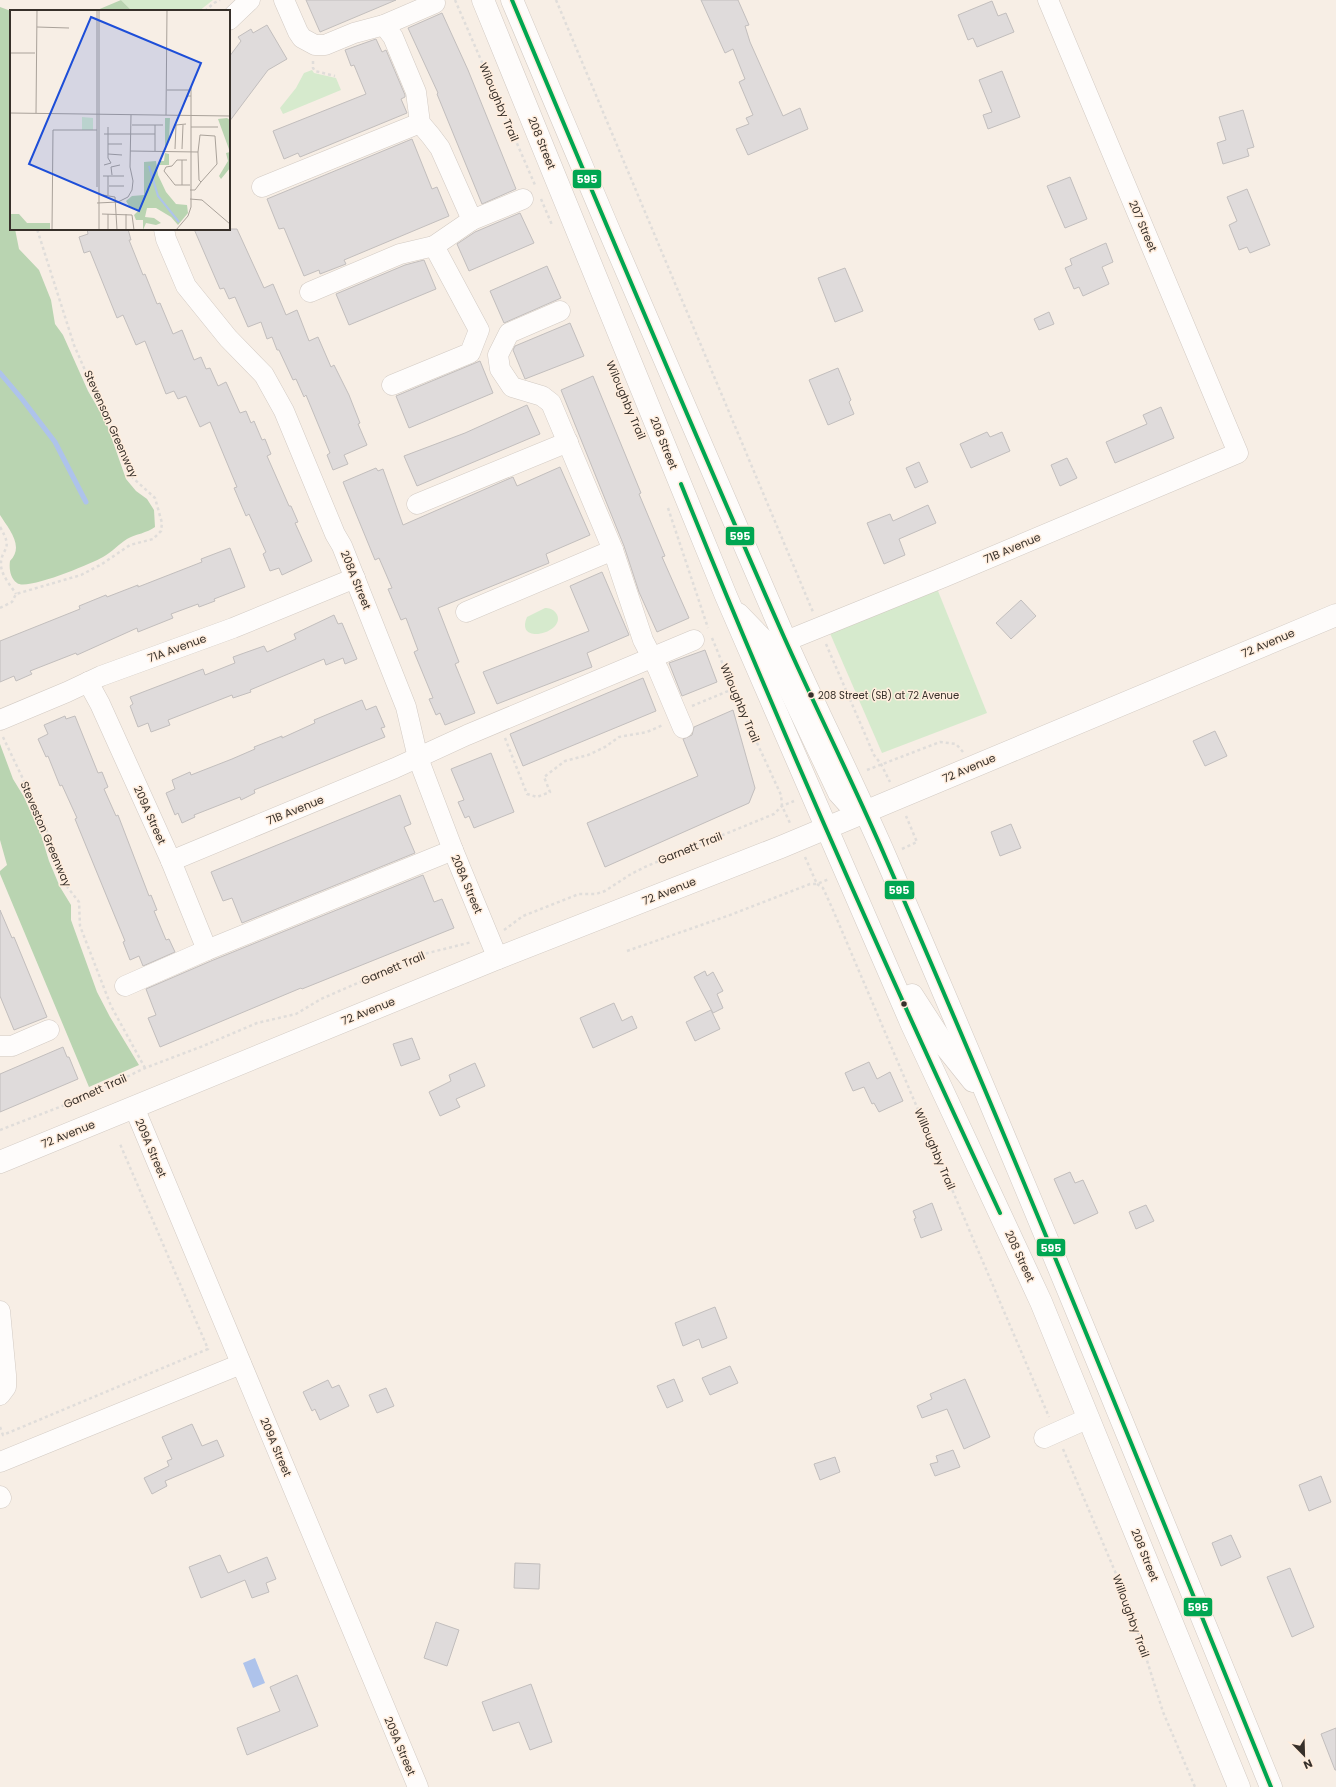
<svg xmlns="http://www.w3.org/2000/svg" width="1336" height="1787" font-family="Poppins,sans-serif">
	<rect width="100%" height="100%" fill="#f7eee5"/>
	<!-- green -->
	<g fill="#d6eacd">
		<polygon points="121,0 213,0 199,11 132,11"/>
		<polygon points="312,70 314,73 336,78 341,90 283,114 280,108 296,88 304,73"/>
		<polygon points="936,586 987,713 882,753 829,631"/>
		<path d="M545 608C549 608 553 609 556 613 569 632 514 647 527 617Z"/>
	</g>
	<!-- forest -->
	<g fill="#b9d4b1">
		<polygon points="121,0 132,11 95,11"/>
		<path d="M0 7 11 11V229H15L19 249 39 270 51 300 55 324 63 335 88 391 106 422 126 479 136 491 147 499 154 510 155 527C147 533 136 534 127 539 119 544 112 552 103 557 91 564 26 591 17 583 10 578 9 568 10 561 25 546 8 528 0 515Z"/>
		<polygon points="0,744 13,779 24,797 41,835 49,861 60,887 71,905 71,920 97,992 110,1017 139,1065 89,1087 0,874 0,871 7,865 0,840"/>
	</g>
	<!-- water -->
	<polygon fill="#aec3eb" points="255,1658 265,1683 253,1688 243,1663"/>
	<g fill="none" stroke-linecap="round" stroke-linejoin="round">
		<!-- stream -->
		<polyline stroke="#aec3eb" stroke-width="5" points="0,373 22,399 55,442 86,502"/>
	</g>
	<!-- building -->
	<g fill="#dfdbdb" stroke="#c2bebd">
		<polygon points="306,0 396,0 320,32"/>
		<polygon points="701,0 738,0 749,25 745,26 750,42 783,116 800,108 808,129 748,155 736,129 749,124 746,118 753,115 739,82 745,79 733,49 725,53"/>
		<polygon points="992,1 998,16 1006,13 1014,32 977,47 973,38 968,40 958,15"/>
		<polygon points="442,13 468,70 516,189 482,204 437,94 438,93 408,28"/>
		<polygon points="267,25 287,59 268,70 229,122 229,57 241,41 238,37 251,29 253,33"/>
		<polygon points="376,39 382,52 386,50 405,95 405,97 401,99 407,113 300,157 298,153 284,159 273,131 366,94 354,65 351,66 345,50"/>
		<polygon points="1002,71 1020,117 988,129 983,115 992,112 979,80"/>
		<polygon points="1243,110 1254,147 1247,149 1249,156 1223,164 1217,143 1226,140 1219,117"/>
		<polygon points="412,139 432,189 437,187 449,216 344,260 346,264 320,274 319,270 304,276 284,228 279,229 267,199"/>
		<polygon points="1070,177 1087,219 1065,228 1047,186"/>
		<polygon points="1247,189 1270,245 1250,253 1247,247 1239,250 1229,225 1237,221 1227,197"/>
		<polygon points="520,213 534,243 469,271 457,244 475,232"/>
		<polygon points="87,229 128,229 131,240 129,240 143,275 145,274 157,304 160,303 173,334 182,330 194,360 201,357 206,369 210,368 218,386 226,382 240,413 246,411 251,423 254,421 262,440 265,439 271,454 267,456 289,506 291,506 298,522 295,523 312,561 282,575 279,568 270,571 263,554 266,552 249,514 246,516 234,488 237,487 210,422 200,427 186,396 178,399 174,391 166,394 145,341 136,345 123,315 117,318 90,251 84,253 79,237 88,234"/>
		<polygon points="194,229 237,229 264,288 273,284 286,315 297,310 309,341 318,337 331,367 334,365 349,395 360,423 358,424 367,445 344,455 348,464 333,470 327,455 330,453 306,395 304,397 296,379 293,380 279,350 277,350 272,337 267,339 261,322 248,327 235,297 229,299 224,288 220,289"/>
		<polygon points="1106,243 1113,262 1102,267 1109,284 1083,296 1079,287 1074,289 1065,268 1072,265 1070,259"/>
		<polygon points="424,260 436,289 349,325 336,294 405,265"/>
		<polygon points="547,266 561,298 504,323 490,291"/>
		<polygon points="845,268 863,311 835,322 818,278"/>
		<polygon points="1049,312 1054,324 1039,330 1034,319"/>
		<polygon points="570,323 584,356 525,379 513,350 515,346"/>
		<polygon points="480,361 493,393 409,428 396,396"/>
		<polygon points="838,368 851,400 849,402 854,414 828,425 809,380"/>
		<polygon points="593,376 641,493 639,494 665,556 662,557 689,618 657,632 639,592 624,546 561,390"/>
		<polygon points="527,405 540,434 417,486 404,456 465,433"/>
		<polygon points="1161,407 1174,438 1115,463 1106,442 1147,424 1143,415"/>
		<polygon points="987,432 990,437 1002,432 1010,451 971,468 960,444"/>
		<polygon points="1067,458 1077,478 1060,486 1051,465"/>
		<polygon points="919,462 928,482 915,488 906,468"/>
		<polygon points="560,467 590,535 546,554 549,563 438,608 459,662 455,664 475,713 445,725 440,713 436,715 429,699 433,698 414,652 418,650 406,618 401,620 388,589 392,588 379,558 375,560 343,482 376,468 378,471 383,469 403,525 513,477 517,486"/>
		<polygon points="928,505 936,523 899,539 905,555 884,564 867,523 890,514 893,521"/>
		<polygon points="230,548 245,587 214,599 215,601 199,607 198,604 171,614 173,618 138,632 137,628 77,655 76,653 30,671 32,674 16,681 14,676 0,682 0,641 80,609 79,606 106,595 107,597 138,585 138,587 202,562 201,559"/>
		<polygon points="602,572 629,635 587,653 592,667 497,704 483,672 589,631 570,586"/>
		<polygon points="1021,600 1036,616 1011,639 996,623"/>
		<polygon points="334,615 338,624 342,623 357,659 345,664 343,658 326,665 324,659 250,690 251,692 233,698 232,695 168,720 170,725 151,732 148,723 138,727 130,706 133,704 130,697 203,669 205,675 235,663 233,657 264,646 267,652 296,639 294,634"/>
		<polygon points="705,650 717,682 682,696 669,663"/>
		<polygon points="643,678 656,711 523,766 510,734"/>
		<polygon points="362,700 366,710 376,706 385,727 381,728 385,737 254,790 255,793 241,800 240,797 194,815 195,817 182,823 178,813 175,815 166,793 175,789 172,780 190,772 191,775 232,759 255,749 254,747 282,736 282,738 315,723 314,720"/>
		<polygon points="733,710 755,788 749,803 605,867 587,823 698,776 683,739 692,735 694,727"/>
		<polygon points="65,716 66,719 75,716 98,773 102,772 108,787 104,789 116,816 118,815 149,896 151,895 157,910 154,911 166,940 169,939 175,952 143,966 139,956 130,960 123,942 125,941 75,819 77,818 62,785 60,786 48,756 46,757 38,739 48,734 44,725"/>
		<polygon points="1215,731 1227,756 1205,766 1193,741"/>
		<polygon points="491,753 514,812 474,828 469,816 465,818 458,802 464,800 451,769"/>
		<polygon points="400,795 411,824 404,827 415,853 242,923 232,898 223,901 211,872"/>
		<polygon points="1011,824 1021,848 1000,856 991,832"/>
		<polygon points="423,875 434,902 442,899 454,928 302,989 301,988 160,1047 148,1018 156,1015 146,989 211,961"/>
		<polygon points="0,910 12,938 14,937 47,1017 14,1030 0,996"/>
		<polygon points="705,971 707,976 713,972 723,991 717,994 723,1008 713,1013 694,977"/>
		<polygon points="614,1003 622,1021 632,1016 637,1028 593,1048 580,1018"/>
		<polygon points="711,1010 720,1029 695,1041 686,1022"/>
		<polygon points="412,1038 420,1059 401,1066 393,1044"/>
		<polygon points="63,1047 67,1057 69,1057 78,1079 0,1112 0,1074"/>
		<polygon points="869,1062 877,1079 890,1072 903,1101 879,1112 874,1103 872,1104 864,1087 853,1091 845,1073"/>
		<polygon points="475,1063 485,1086 456,1099 460,1107 440,1116 429,1092 451,1081 449,1075"/>
		<polygon points="1070,1172 1075,1183 1083,1180 1098,1213 1074,1224 1054,1179"/>
		<polygon points="932,1203 942,1230 921,1238 914,1219 916,1218 913,1211"/>
		<polygon points="1146,1205 1154,1221 1136,1229 1129,1212"/>
		<polygon points="715,1307 727,1338 702,1348 699,1339 683,1346 675,1323"/>
		<polygon points="730,1366 738,1383 710,1395 702,1378"/>
		<polygon points="674,1379 683,1401 667,1408 657,1386"/>
		<polygon points="965,1379 990,1437 964,1449 947,1409 922,1418 917,1406 932,1399 930,1394"/>
		<polygon points="328,1380 332,1388 339,1385 349,1406 320,1420 315,1409 312,1411 303,1392"/>
		<polygon points="386,1388 394,1406 377,1413 369,1395"/>
		<polygon points="192,1424 202,1446 217,1440 224,1456 165,1481 167,1486 152,1494 144,1478 169,1466 167,1461 172,1459 162,1437"/>
		<polygon points="953,1450 960,1467 935,1476 930,1464 938,1462 936,1456"/>
		<polygon points="835,1457 840,1472 820,1480 814,1464"/>
		<polygon points="1321,1476 1331,1502 1309,1511 1299,1485"/>
		<polygon points="1231,1535 1241,1557 1221,1566 1212,1543"/>
		<polygon points="220,1555 228,1573 267,1557 276,1579 266,1583 269,1592 252,1598 245,1580 201,1598 189,1567"/>
		<polygon points="515,1563 540,1564 539,1589 514,1588"/>
		<polygon points="1290,1568 1314,1627 1292,1637 1267,1577"/>
		<polygon points="436,1622 459,1630 447,1666 424,1658"/>
		<polygon points="297,1675 318,1726 247,1755 237,1728 280,1711 270,1687"/>
		<polygon points="531,1684 552,1742 530,1750 519,1722 493,1731 482,1702"/>
		<polygon points="1336,1728 1336,1770 1335,1770 1321,1734"/>
	</g>
	<g fill="none" stroke-linecap="round" stroke-linejoin="round">
		<defs>
			<g id="minor">
				<polyline points="284,0 298,32 302,38 315,45 325,45 354,33 384,25 435,3"/>
				<polyline points="229,20 250,0"/>
				<polyline points="384,25 393,37 416,92 420,123 431,136 440,148 472,220"/>
				<polyline points="262,187 420,123"/>
				<polyline points="164,229 166,239 186,286 228,338 264,375 284,411 335,534 342,546 406,707 418,758 453,850 498,959"/>
				<polyline points="310,292 400,254 434,246 472,220 523,199"/>
				<polyline points="560,311 509,333 498,355 500,369 512,387 542,396 551,403 613,550 643,640 658,669 683,728"/>
				<polyline points="392,385 470,353 479,330 434,246"/>
				<polyline points="417,504 568,442"/>
				<polyline points="466,612 613,550"/>
				<polyline points="786,641 944,577 1238,453 1048,0"/>
				<polyline points="88,682 100,704 171,861 207,950"/>
				<polyline points="0,720 67,692 101,676 233,628 355,578"/>
				<polyline points="171,861 395,768 467,735 694,640"/>
				<polyline points="125,986 207,950 453,850"/>
				<polyline points="0,1046 12,1046 49,1030"/>
				<polyline points="134,1107 418,1787"/>
				<polyline points="0,1311 6,1375 6,1387 0,1395"/>
				<polyline points="1044,1438 1089,1418"/>
				<polyline points="0,1462 241,1364"/>
				<polyline points="0,1496 1,1498"/>
			</g>
			<g id="major">
				<polyline points="483,0 726,596 912,1025 1041,1302 1239,1787"/>
				<path d="M512 0C601 213 692 426 784 637 817 712 854 784 886 858 1019 1166 1145 1477 1271 1787"/>
				<polyline points="738,614 767,644 774,656 839,793 848,803 865,811"/>
				<polyline points="912,995 945,1046 973,1081"/>
				<polyline points="0,1162 493,960 781,847 1336,615"/>
			</g>
		</defs>
		<!-- minor casing -->
		<use href="#minor" stroke="#d2cac3" stroke-width="21"/>
		<!-- major casing -->
		<use href="#major" stroke="#d2cac3" stroke-width="23"/>
		<!-- path -->
		<g stroke="#e0ddda" stroke-width="2.5" stroke-dasharray="3 3" stroke-linecap="butt">
			<polyline points="455,0 535,185"/>
			<polyline points="556,0 813,612"/>
			<polyline points="205,11 214,3 220,0"/>
			<polyline points="313,61 313,68 315,71 335,76"/>
			<polyline points="541,199 552,225"/>
			<polyline points="668,508 708,628"/>
			<path d="M0 527C15 552 0 547 1 566 2 576 11 586 16 594"/>
			<polyline points="0,608 12,602 16,594 81,575 102,564 130,545 153,539 161,531 162,523 155,498 133,478 113,427 92,386 74,345 37,229"/>
			<polyline points="712,638 741,708 781,795 782,806 790,823"/>
			<polyline points="826,644 874,755 881,764 890,782"/>
			<polyline points="692,706 733,689"/>
			<polyline points="3,737 44,823 68,888 79,902 80,926 111,1006 145,1068"/>
			<polyline points="505,738 527,794 537,797 550,792 544,777 565,761 588,755 605,747 619,737 647,732 663,725"/>
			<polyline points="867,770 940,742 956,744 963,752"/>
			<polyline points="902,849 917,842 906,816"/>
			<polyline points="805,857 817,884"/>
			<polyline points="817,884 823,888 833,910 1049,1417"/>
			<polyline points="504,930 523,916 579,894 596,894 605,891 631,874 647,866 774,814 782,806 794,801"/>
			<polyline points="627,951 730,915 810,884 817,884 829,879"/>
			<polyline points="0,1130 83,1098 145,1068 203,1046 257,1023 296,1014 321,999 424,954 472,942"/>
			<polyline points="0,1427 3,1435 208,1349 120,1144"/>
			<polyline points="1063,1449 1131,1609 1163,1712 1195,1787"/>
		</g>
		<!-- minor -->
		<use href="#minor" stroke="#fefcfb" stroke-width="20"/>
		<!-- major -->
		<use href="#major" stroke="#fefcfb" stroke-width="22"/>
		<defs>
			<g id="bus-1">
				<path d="M512 0C601 213 691 426 784 637 817 711 854 784 886 859 1020 1166 1145 1477 1271 1787"/>
				<path d="M681 484C780 730 888 973 1000 1213"/>
			</g>
		</defs>
		<!-- bus-1 casing -->
		<use href="#bus-1" stroke="#ffeddd" stroke-width="7"/>
		<!-- bus-1 -->
		<use href="#bus-1" stroke="#00a651" stroke-width="4"/>
	</g>
	<!-- markers -->
	<g fill="#37302a" stroke="#ffeddd" stroke-width="1.5">
		<circle cx="811" cy="695" r="3.5"/>
		<circle cx="904" cy="1004" r="3.5"/>
	</g>
	<g text-anchor="middle" dominant-baseline="central" stroke-width="3" stroke-linejoin="round" paint-order="stroke">
		<!-- bus labels -->
		<g font-size="10" fill="#37302a" stroke="#ffeddd" text-anchor="start">
			<text x="818" y="695">208 Street (SB) at 72 Avenue</text>
		</g>
		<!-- street labels -->
		<g font-size="11" fill="#37302a" stroke="#ffeddd">
			<text transform="translate(499 102) rotate(67)">Wiloughby Trail</text>
			<text transform="translate(542 143) rotate(68)">208 Street</text>
			<text transform="translate(1143 226) rotate(67)">207 Street</text>
			<text transform="translate(626 400) rotate(67)">Wiloughby Trail</text>
			<text transform="translate(111 424) rotate(66)">Stevenson Greenway</text>
			<text transform="translate(664 443) rotate(68)">208 Street</text>
			<text transform="translate(1012 548) rotate(-23)">71B Avenue</text>
			<text transform="translate(356 580) rotate(68)">208A Street</text>
			<text transform="translate(1268 643) rotate(-23)">72 Avenue</text>
			<text transform="translate(177 648) rotate(-20)">71A Avenue</text>
			<text transform="translate(740 703) rotate(67)">Wiloughby Trail</text>
			<text transform="translate(969 768) rotate(-23)">72 Avenue</text>
			<text transform="translate(295 810) rotate(-22)">71B Avenue</text>
			<text transform="translate(150 815) rotate(66)">209A Street</text>
			<text transform="translate(46 834) rotate(67)">Steveston Greenway</text>
			<text transform="translate(690 848) rotate(-22)">Garnett Trail</text>
			<text transform="translate(467 884) rotate(67)">208A Street</text>
			<text transform="translate(669 891) rotate(-22)">72 Avenue</text>
			<text transform="translate(393 968) rotate(-23)">Garnett Trail</text>
			<text transform="translate(368 1011) rotate(-22)">72 Avenue</text>
			<text transform="translate(95 1091) rotate(-24)">Garnett Trail</text>
			<text transform="translate(68 1134) rotate(-22)">72 Avenue</text>
			<text transform="translate(151 1148) rotate(67)">209A Street</text>
			<text transform="translate(935 1149) rotate(67)">Willoughby Trail</text>
			<text transform="translate(1020 1256) rotate(65)">208 Street</text>
			<text transform="translate(276 1447) rotate(67)">209A Street</text>
			<text transform="translate(1145 1555) rotate(68)">208 Street</text>
			<text transform="translate(1131 1616) rotate(70)">Willoughby Trail</text>
			<text transform="translate(400 1746) rotate(67)">209A Street</text>
		</g>
	</g>
	<!-- overview -->
	<g transform="translate(10 10)">
		<rect width="220" height="220" fill="#f7eee5"/>
		<path d="M72 107 83 108V120H72Z" fill="#d6eacd"/>
		<path d="M155 108H160L159 129 155 140ZM217 108 220 110V158L211 169 209 166 218 151 216 143 220 142 208 109ZM155 143 159 144V155H149V151H154ZM146 151 148 165 156 182 166 194 177 195 178 203 168 215 161 207 146 198H137L135 207 144 208 151 213 146 215 136 213 133 220V210H126L124 205 129 200 119 196 116 191 122 186 134 185V152ZM0 204H9L17 213H40V220H0Z" fill="#b9d4b1"/>
		<path fill="none" stroke="#aec3eb" stroke-width="2" d="M139 156 148 186 169 212"/>
		<path fill="none" stroke="#aaa29a" stroke-width="1" d="M27 17 59 18M0 43H25M157 80H181M174 94 177 86H181M0 103 220 106M26 103 27 0M156 105 157 0M122 115H153M145 115V141M181 117H208M94 124H145M98 134H112M165 139 166 115 176 114M172 139 173 115M120 141 188 142 189 170 191 172 185 180H180M188 142 190 125 205 126 207 154 191 172M98 144 112 145M172 150V175M177 150H167L162 156 156 157 154 161 165 175H180M94 155 101 153 98 148V117M102 165 101 157 110 155M93 166H114M98 166V185M99 176H114M87 177V0M93 185 105 187 107 220M180 189 192 190 220 214M87 193 108 192 118 187 122 180 123 171 120 157 121 105M92 204 122 205 124 220M42 220 43 120H87M89 220V0M98 220V204M116 220V204M166 220 178 206 181 197V77"/>
		<path fill="#1d4ed8" fill-opacity="0.15" stroke="#1d4ed8" stroke-width="2" d="M81 7 191 53 129 201 19 154Z"/>
		<rect width="220" height="220" fill="none" stroke="#37302a" stroke-width="2"/>
	</g>
	<g stroke="#ffeddd" stroke-width="1.5">
		<rect x="572" y="169" width="30" height="20" rx="4" fill="#00a651"/>
		<rect x="725" y="526" width="30" height="20" rx="4" fill="#00a651"/>
		<rect x="884" y="880" width="31" height="20" rx="4" fill="#00a651"/>
		<rect x="1036" y="1238" width="30" height="19" rx="4" fill="#00a651"/>
		<rect x="1183" y="1597" width="30" height="20" rx="4" fill="#00a651"/>
	</g>
	<g font-size="11" text-anchor="middle" font-weight="bold" fill="#fff">
		<text x="587" y="183">595</text>
		<text x="740" y="540">595</text>
		<text x="899" y="894">595</text>
		<text x="1051" y="1252">595</text>
		<text x="1198" y="1611">595</text>
	</g>
	<!-- north arrow -->
	<g transform="translate(1304 1755) rotate(157)" stroke="#ffeddd" stroke-width="3" paint-order="stroke">
	<path d="M0-3L7 15L0 10L-7 15Z" fill="#37302a"/>
	<text y="-6" font-size="11" font-weight="bold" text-anchor="middle" fill="#37302a">N</text>
	</g>
</svg>
